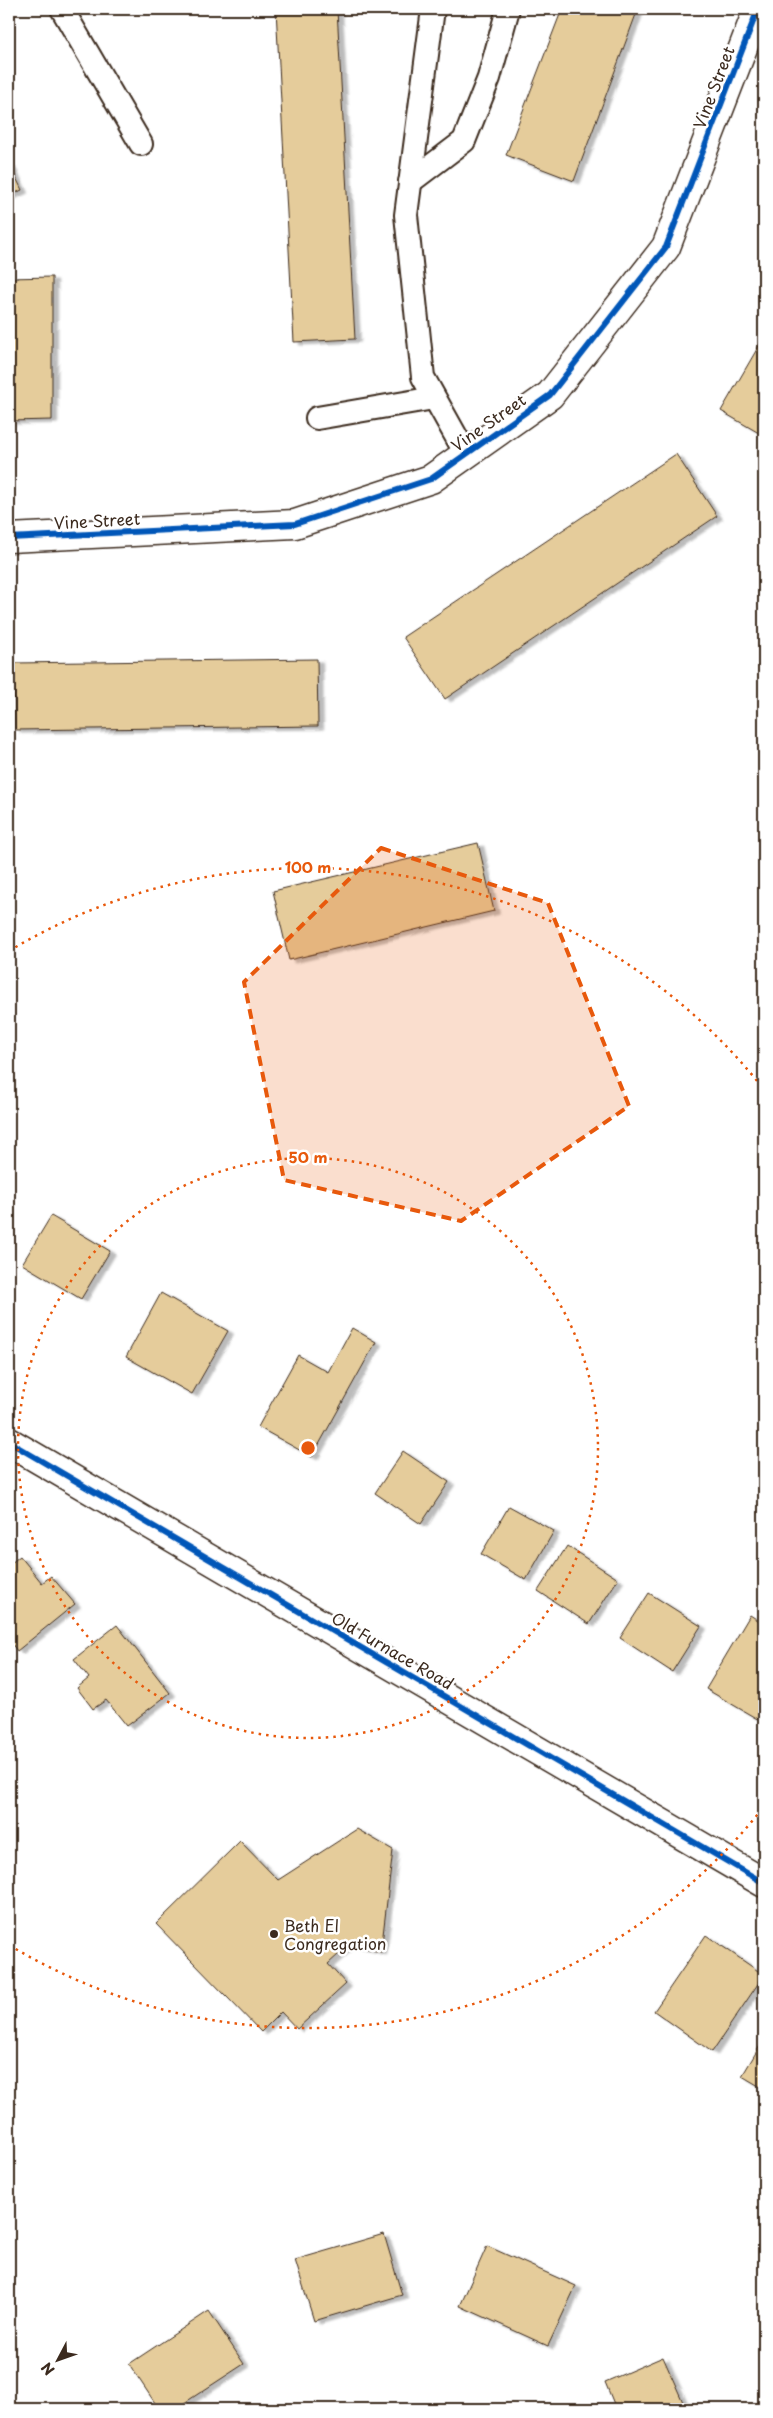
<svg xmlns="http://www.w3.org/2000/svg" width="773" height="2418" font-family="'Playpen Sans',sans-serif">
	<defs>
		<filter id="shadow"><feDropShadow dx="5.5" dy="3" stdDeviation="1" flood-color="#0004"/></filter>
	</defs>
	<rect width="100%" height="100%" fill="#fff"/>
	<filter id="ink" filterUnits="userSpaceOnUse"><feTurbulence type="fractalNoise" baseFrequency=".02" numOctaves="2"/><feDisplacementMap in="SourceGraphic" scale="10" xChannelSelector="R" yChannelSelector="G"/><feConvolveMatrix kernelMatrix="1 2 1 2 8 2 1 2 1" color-interpolation-filters="sRGB"/></filter>
	<g filter="url(#ink)">
		<!-- building -->
		<g fill="#e5cc9b" stroke="#3b2a1e" filter="url(#shadow)">
			<polygon points="276,9 337,9 355,339 294,342"/>
			<polygon points="562,9 638,9 574,181 506,155"/>
			<polygon points="9,163 22,190 9,196"/>
			<polygon points="52,277 52,420 9,421 9,278"/>
			<polygon points="764,337 764,436 721,411"/>
			<polygon points="676,454 717,516 445,699 403,637"/>
			<polygon points="317,659 318,726 15,730 14,663"/>
			<polygon points="478,843 494,911 289,960 273,891"/>
			<polygon points="51,1216 110,1251 81,1299 22,1264"/>
			<polygon points="161,1293 228,1331 192,1394 126,1357"/>
			<polygon points="352,1328 376,1342 312,1457 258,1427 298,1355 328,1372"/>
			<polygon points="403,1451 449,1482 421,1524 375,1493"/>
			<polygon points="509,1506 554,1531 526,1580 481,1554"/>
			<polygon points="567,1546 618,1579 589,1624 538,1591"/>
			<polygon points="20,1556 42,1583 51,1576 75,1604 17,1651 9,1640 9,1563 10,1564"/>
			<polygon points="649,1593 701,1626 672,1672 620,1638"/>
			<polygon points="750,1615 764,1624 764,1710 759,1720 706,1689"/>
			<polygon points="117,1625 170,1693 127,1726 106,1700 93,1709 77,1688 89,1678 74,1659"/>
			<polygon points="357,1829 393,1850 381,1952 350,1944 328,1964 346,1984 297,2029 281,2012 261,2032 156,1924 240,1841 278,1880"/>
			<polygon points="706,1935 764,1975 712,2052 654,2011"/>
			<polygon points="764,2039 764,2089 742,2076"/>
			<polygon points="384,2234 402,2295 314,2321 295,2260"/>
			<polygon points="487,2246 576,2286 548,2346 460,2306"/>
			<polygon points="209,2311 244,2364 175,2409 159,2409 129,2364"/>
			<polygon points="663,2357 686,2409 616,2409 605,2382"/>
		</g>
		<g fill="none" stroke-linecap="round" stroke-linejoin="round">
			<defs>
				<g id="lane">
					<polyline points="62,9 141,144"/>
					<polyline points="433,9 406,215 423,377 466,454"/>
					<polyline points="410,182 464,141 489,78 508,9"/>
					<polyline points="317,418 434,398"/>
				</g>
				<g id="secondary">
					<polyline points="9,538 295,524 431,479 550,395 666,247 758,9"/>
					<polyline points="9,1442 764,1883"/>
				</g>
			</defs>
			<!-- lane casing -->
			<use href="#lane" stroke="#3b2a1e" stroke-width="26"/>
			<!-- secondary casing -->
			<use href="#secondary" stroke="#3b2a1e" stroke-width="31"/>
			<!-- lane -->
			<use href="#lane" stroke="#fff" stroke-width="22"/>
			<!-- secondary -->
			<use href="#secondary" stroke="#fff" stroke-width="28"/>
			<defs>
				<g id="cycleway">
					<polyline points="9,538 295,524 431,479 550,395 666,247 758,9"/>
					<polyline points="9,1442 764,1883"/>
				</g>
			</defs>
			<!-- cycleway casing -->
			<use href="#cycleway" stroke="#fff" stroke-width="9"/>
			<!-- cycleway -->
			<use href="#cycleway" stroke="#0057b8" stroke-width="6"/>
		</g>
	</g>
	<!-- marked area -->
	<path fill="#e8590c" fill-opacity="0.2" stroke="#e8590c" stroke-width="4" stroke-dasharray="10 6" stroke-linejoin="round" d="M381 848 548 903 629 1106 461 1221 284 1180 244 982Z"/>
	<!-- distance rings -->
	<g fill="none" stroke="#e8590c" stroke-width="2.5" stroke-dasharray="2.5 5">
		<circle cx="308" cy="1448" r="290"/>
		<path d="M762 1809A580 580 0 0 1 9 1945M9 951A580 580 0 0 1 762 1087"/>
	</g>
	<!-- markers -->
	<circle fill="#3b2a1e" stroke="#fff" stroke-width="2" cx="274" cy="1934" r="5"/>
	<g text-anchor="middle" dominant-baseline="central" stroke-width="5" stroke-linejoin="round" paint-order="stroke">
		<!-- street labels -->
		<g font-size="16" fill="#3b2a1e" stroke="#fff">
			<text transform="translate(713 87) rotate(-69)">Vine Street</text>
			<text transform="translate(488 422) rotate(-35)">Vine Street</text>
			<text transform="translate(97 520) rotate(-3)">Vine Street</text>
			<text transform="translate(393 1650) rotate(30)">Old Furnace Road</text>
		</g>
		<!-- poi labels -->
		<g font-size="16" fill="#3b2a1e" stroke="#fff" text-anchor="start">
			<text x="284" y="1925">Beth El<tspan x="284" dy="18">Congregation</tspan></text>
		</g>
	</g>
	<circle cx="308" cy="1448" r="8" fill="#e8590c" stroke="#fff" stroke-width="2.5"/>
	<g font-size="15" text-anchor="middle" font-weight="bold" fill="#e8590c" stroke="#fff" stroke-width="5" stroke-linejoin="round" paint-order="stroke">
		<text x="308" y="873">100 m</text>
		<text x="308" y="1163">50 m</text>
	</g>
	<!-- margin -->
	<rect width="773" height="2418" fill="none" stroke="#fff" stroke-width="30"/>
	<rect x="15" y="15" width="743" height="2388" fill="none" stroke="#3b2a1e" stroke-width="2" filter="url(#ink)"/>
	<!-- north arrow -->
	<g transform="translate(58 2360) rotate(229)" stroke="#ffffff" stroke-width="4" paint-order="stroke">
	<path d="M0-4L9 19L0 12L-9 19Z" fill="#3b2a1e"/>
	<text y="-8" font-size="14" font-weight="bold" text-anchor="middle" fill="#3b2a1e">N</text>
	</g>
</svg>
